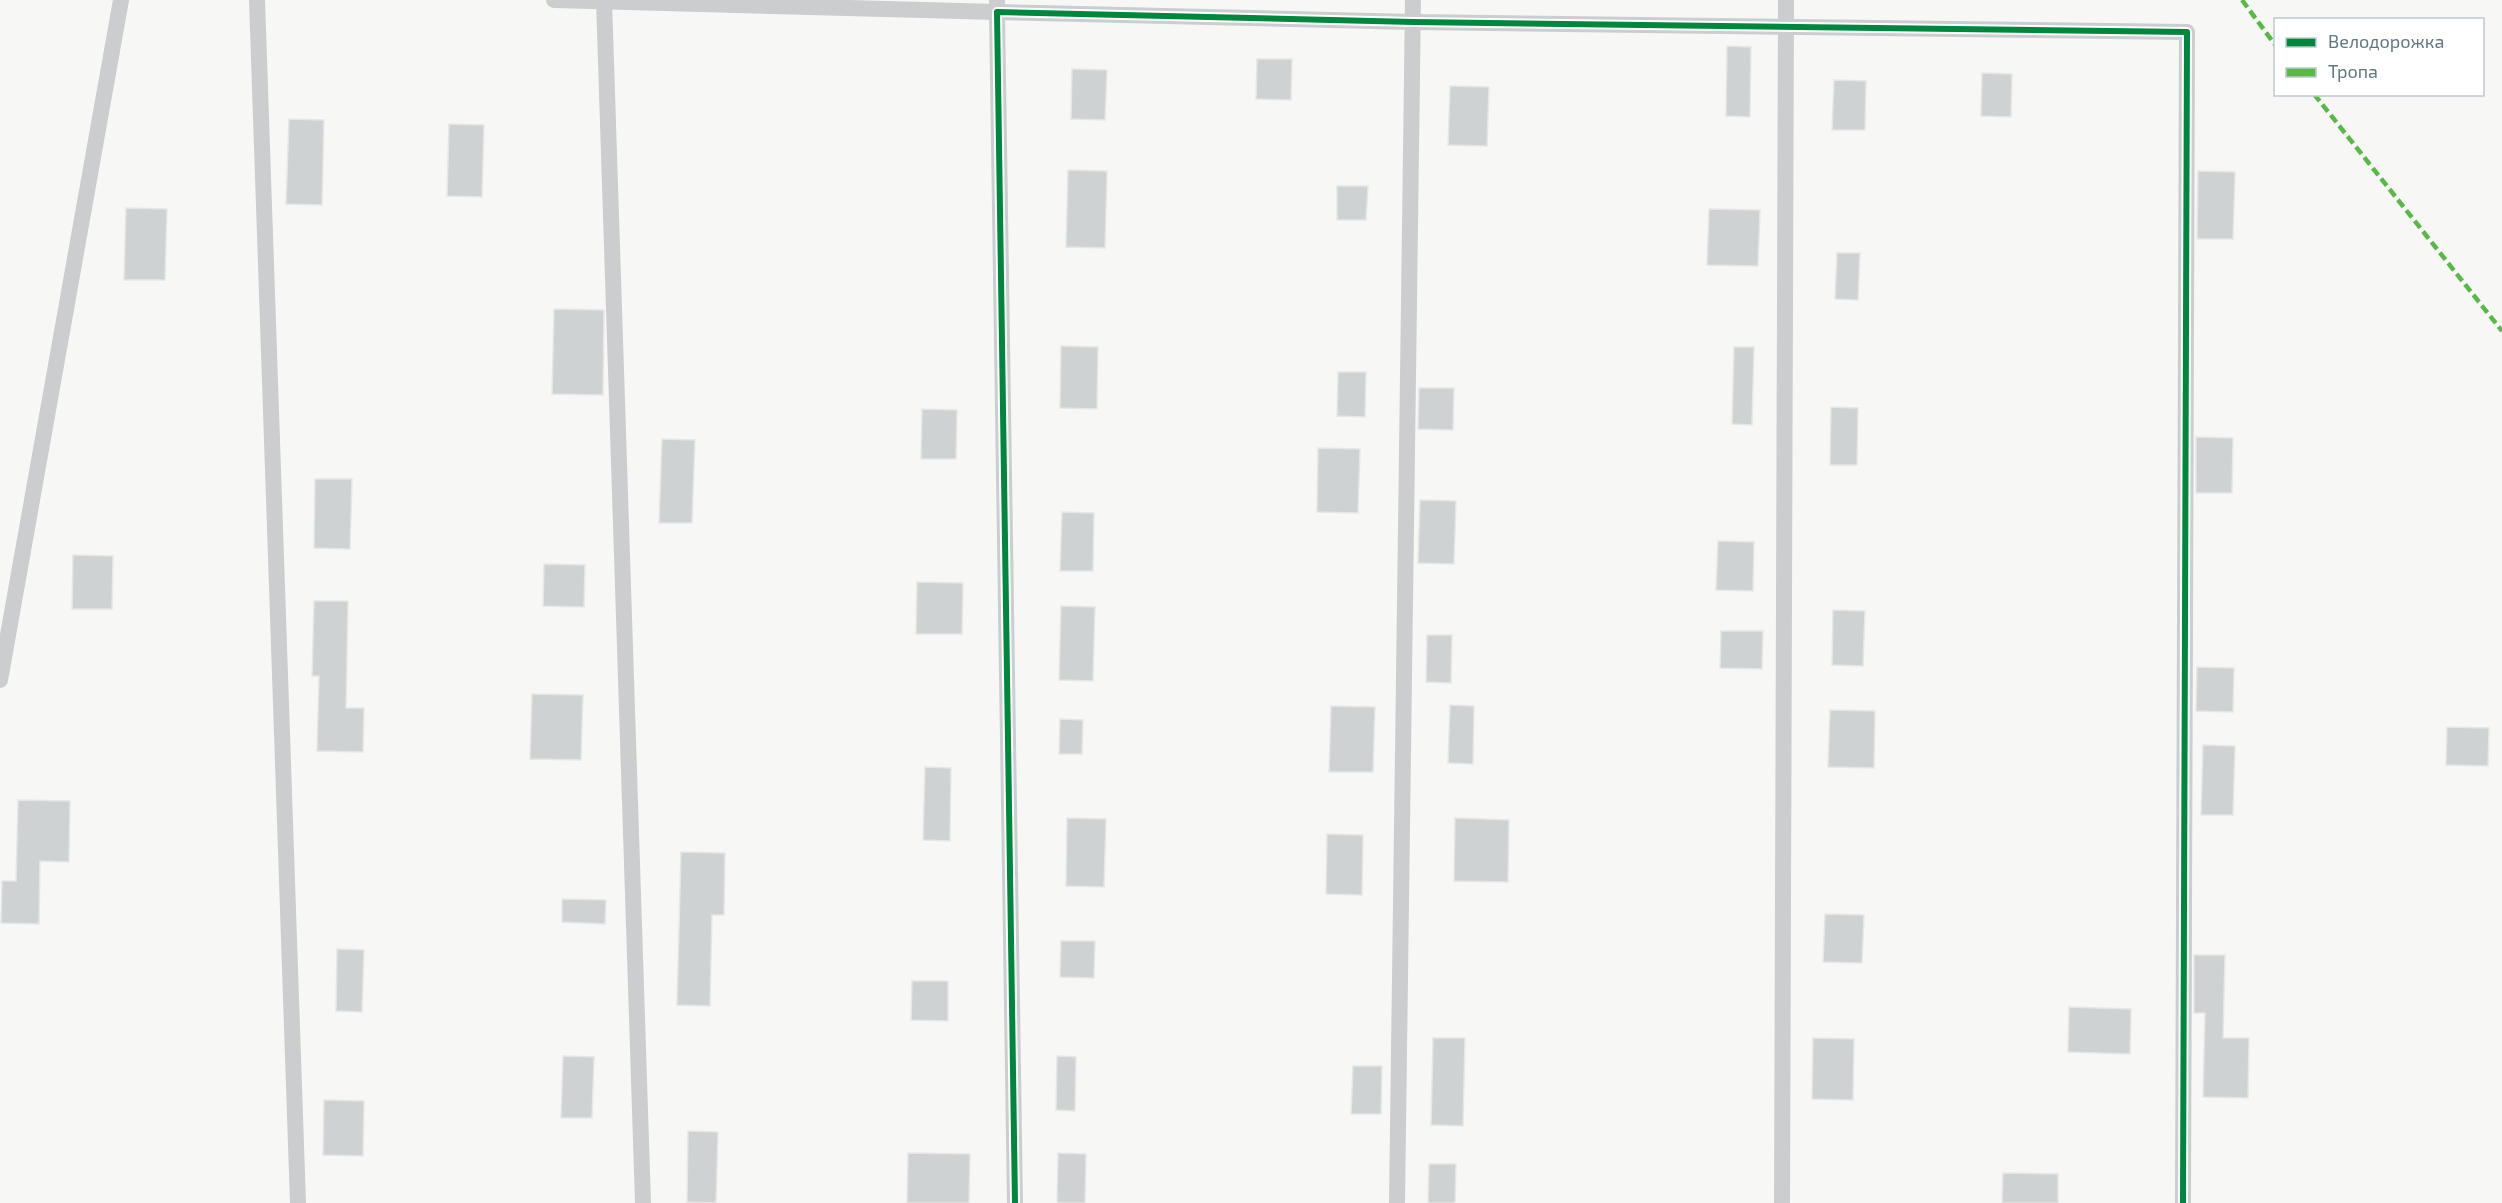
<svg xmlns="http://www.w3.org/2000/svg" width="2502" height="1203" font-family="'Exo 2',sans-serif">
	<rect width="100%" height="100%" fill="#f7f7f6"/>
	<!-- building -->
	<g fill="#cfd2d2" stroke="#e6e6e6" stroke-width="1.5">
		<polygon points="1727,46 1751,47 1750,117 1726,116"/>
		<polygon points="1257,59 1292,59 1291,100 1256,99"/>
		<polygon points="1072,69 1107,70 1105,120 1071,119"/>
		<polygon points="1982,73 2012,74 2011,117 1981,116"/>
		<polygon points="1834,80 1866,81 1865,130 1832,130"/>
		<polygon points="1450,86 1489,87 1487,146 1448,145"/>
		<polygon points="289,119 324,120 322,205 286,204"/>
		<polygon points="449,124 484,125 482,197 447,196"/>
		<polygon points="1068,170 1107,171 1105,248 1066,247"/>
		<polygon points="2198,171 2235,172 2233,239 2197,239"/>
		<polygon points="1337,186 1368,186 1366,220 1337,220"/>
		<polygon points="126,208 167,209 165,280 124,280"/>
		<polygon points="1709,209 1760,210 1758,266 1707,265"/>
		<polygon points="1837,253 1860,253 1858,300 1835,299"/>
		<polygon points="554,309 604,310 603,395 552,394"/>
		<polygon points="1061,346 1098,347 1097,409 1060,408"/>
		<polygon points="1734,347 1754,347 1752,425 1732,424"/>
		<polygon points="1338,372 1366,372 1365,417 1337,416"/>
		<polygon points="1419,388 1454,388 1453,430 1418,429"/>
		<polygon points="1831,407 1858,408 1857,465 1830,465"/>
		<polygon points="922,409 957,410 956,459 921,459"/>
		<polygon points="2196,437 2233,438 2232,493 2196,493"/>
		<polygon points="662,439 695,440 692,523 659,523"/>
		<polygon points="1318,448 1360,449 1358,513 1317,512"/>
		<polygon points="315,479 352,479 350,549 314,548"/>
		<polygon points="1420,500 1456,501 1454,564 1418,563"/>
		<polygon points="1062,512 1094,513 1093,571 1060,571"/>
		<polygon points="1718,541 1754,542 1753,591 1716,590"/>
		<polygon points="73,555 113,556 112,609 72,609"/>
		<polygon points="544,564 585,565 584,607 543,606"/>
		<polygon points="917,582 963,583 962,634 916,634"/>
		<polygon points="314,601 348,601 346,708 364,708 363,752 317,751 319,676 312,676"/>
		<polygon points="1061,606 1095,607 1093,681 1059,680"/>
		<polygon points="1833,610 1865,611 1863,666 1832,665"/>
		<polygon points="1721,631 1763,631 1762,669 1720,668"/>
		<polygon points="1427,635 1452,635 1451,683 1426,682"/>
		<polygon points="2197,667 2234,668 2233,712 2196,711"/>
		<polygon points="532,694 583,695 581,760 530,759"/>
		<polygon points="1450,705 1474,706 1473,764 1448,763"/>
		<polygon points="1331,706 1375,707 1373,772 1329,772"/>
		<polygon points="1830,710 1875,711 1874,768 1828,767"/>
		<polygon points="1060,719 1083,720 1082,754 1059,754"/>
		<polygon points="2447,727 2489,728 2488,766 2446,765"/>
		<polygon points="2203,745 2235,746 2233,815 2201,815"/>
		<polygon points="925,767 951,768 950,841 923,840"/>
		<polygon points="18,800 70,801 69,862 40,861 39,924 1,923 2,881 16,881"/>
		<polygon points="1067,818 1106,819 1104,887 1066,886"/>
		<polygon points="1455,818 1509,820 1508,882 1454,881"/>
		<polygon points="1327,834 1363,835 1362,895 1326,894"/>
		<polygon points="681,852 725,853 724,915 712,915 710,1006 677,1005"/>
		<polygon points="562,899 606,900 605,924 562,922"/>
		<polygon points="1825,914 1864,915 1862,963 1823,962"/>
		<polygon points="1061,941 1095,941 1094,978 1060,977"/>
		<polygon points="337,949 364,950 362,1012 336,1011"/>
		<polygon points="2194,955 2225,955 2223,1038 2249,1038 2248,1098 2203,1097 2205,1013 2194,1013"/>
		<polygon points="912,981 948,981 948,1021 911,1020"/>
		<polygon points="2069,1007 2131,1009 2130,1054 2068,1052"/>
		<polygon points="1433,1038 1465,1038 1463,1126 1431,1125"/>
		<polygon points="1813,1038 1854,1039 1853,1100 1812,1099"/>
		<polygon points="563,1056 594,1057 592,1118 561,1118"/>
		<polygon points="1057,1056 1076,1057 1075,1111 1056,1110"/>
		<polygon points="1353,1066 1382,1066 1381,1114 1351,1114"/>
		<polygon points="324,1100 364,1101 363,1156 323,1155"/>
		<polygon points="688,1131 718,1132 716,1203 687,1202"/>
		<polygon points="908,1153 970,1154 969,1203 907,1203"/>
		<polygon points="1058,1153 1086,1154 1085,1203 1057,1203"/>
		<polygon points="1429,1164 1456,1164 1455,1203 1428,1203"/>
		<polygon points="2003,1173 2058,1174 2058,1203 2002,1203"/>
	</g>
	<g fill="none" stroke-linecap="round" stroke-linejoin="round">
		<!-- minor -->
		<g stroke="#cccdce" stroke-width="16">
			<polyline points="257,0 298,1203"/>
			<polyline points="554,0 997,12 997,0"/>
			<polyline points="604,0 643,1203"/>
			<polyline points="0,680 121,0"/>
			<polyline points="1015,1203 997,12 1413,22 2187,32 2183,1203"/>
			<polyline points="1397,1203 1413,0"/>
			<polyline points="1782,1203 1786,0"/>
		</g>
		<!-- quiet -->
		<g stroke="#58b947" stroke-width="4.5" stroke-dasharray="9 4.5" stroke-linecap="butt">
			<polyline points="2242,0 2276,46"/>
			<polyline points="2314,94 2502,331"/>
		</g>
		<defs>
			<polyline id="cycleway" points="1015,1203 997,12 1413,22 2187,32 2183,1203"/>
		</defs>
		<!-- cycleway casing -->
		<use href="#cycleway" stroke="#fff" stroke-width="10"/>
		<!-- cycleway -->
		<use href="#cycleway" stroke="#00873e" stroke-width="6"/>
	</g>
	<!-- legend -->
	<rect x="2274" y="18" width="210" height="78" fill="#ffffff" stroke="#c0c9cd" stroke-width="1.5"/>
	<rect x="2286" y="38" width="30" height="9" fill="#00873e" stroke="#c0c9cd" stroke-width="1.5"/>
	<text x="2328" y="48" font-size="18" fill="#617883">Велодорожка</text>
	<rect x="2286" y="68" width="30" height="9" fill="#58b947" stroke="#c0c9cd" stroke-width="1.5"/>
	<text x="2328" y="78" font-size="18" fill="#617883">Тропа</text>
</svg>
